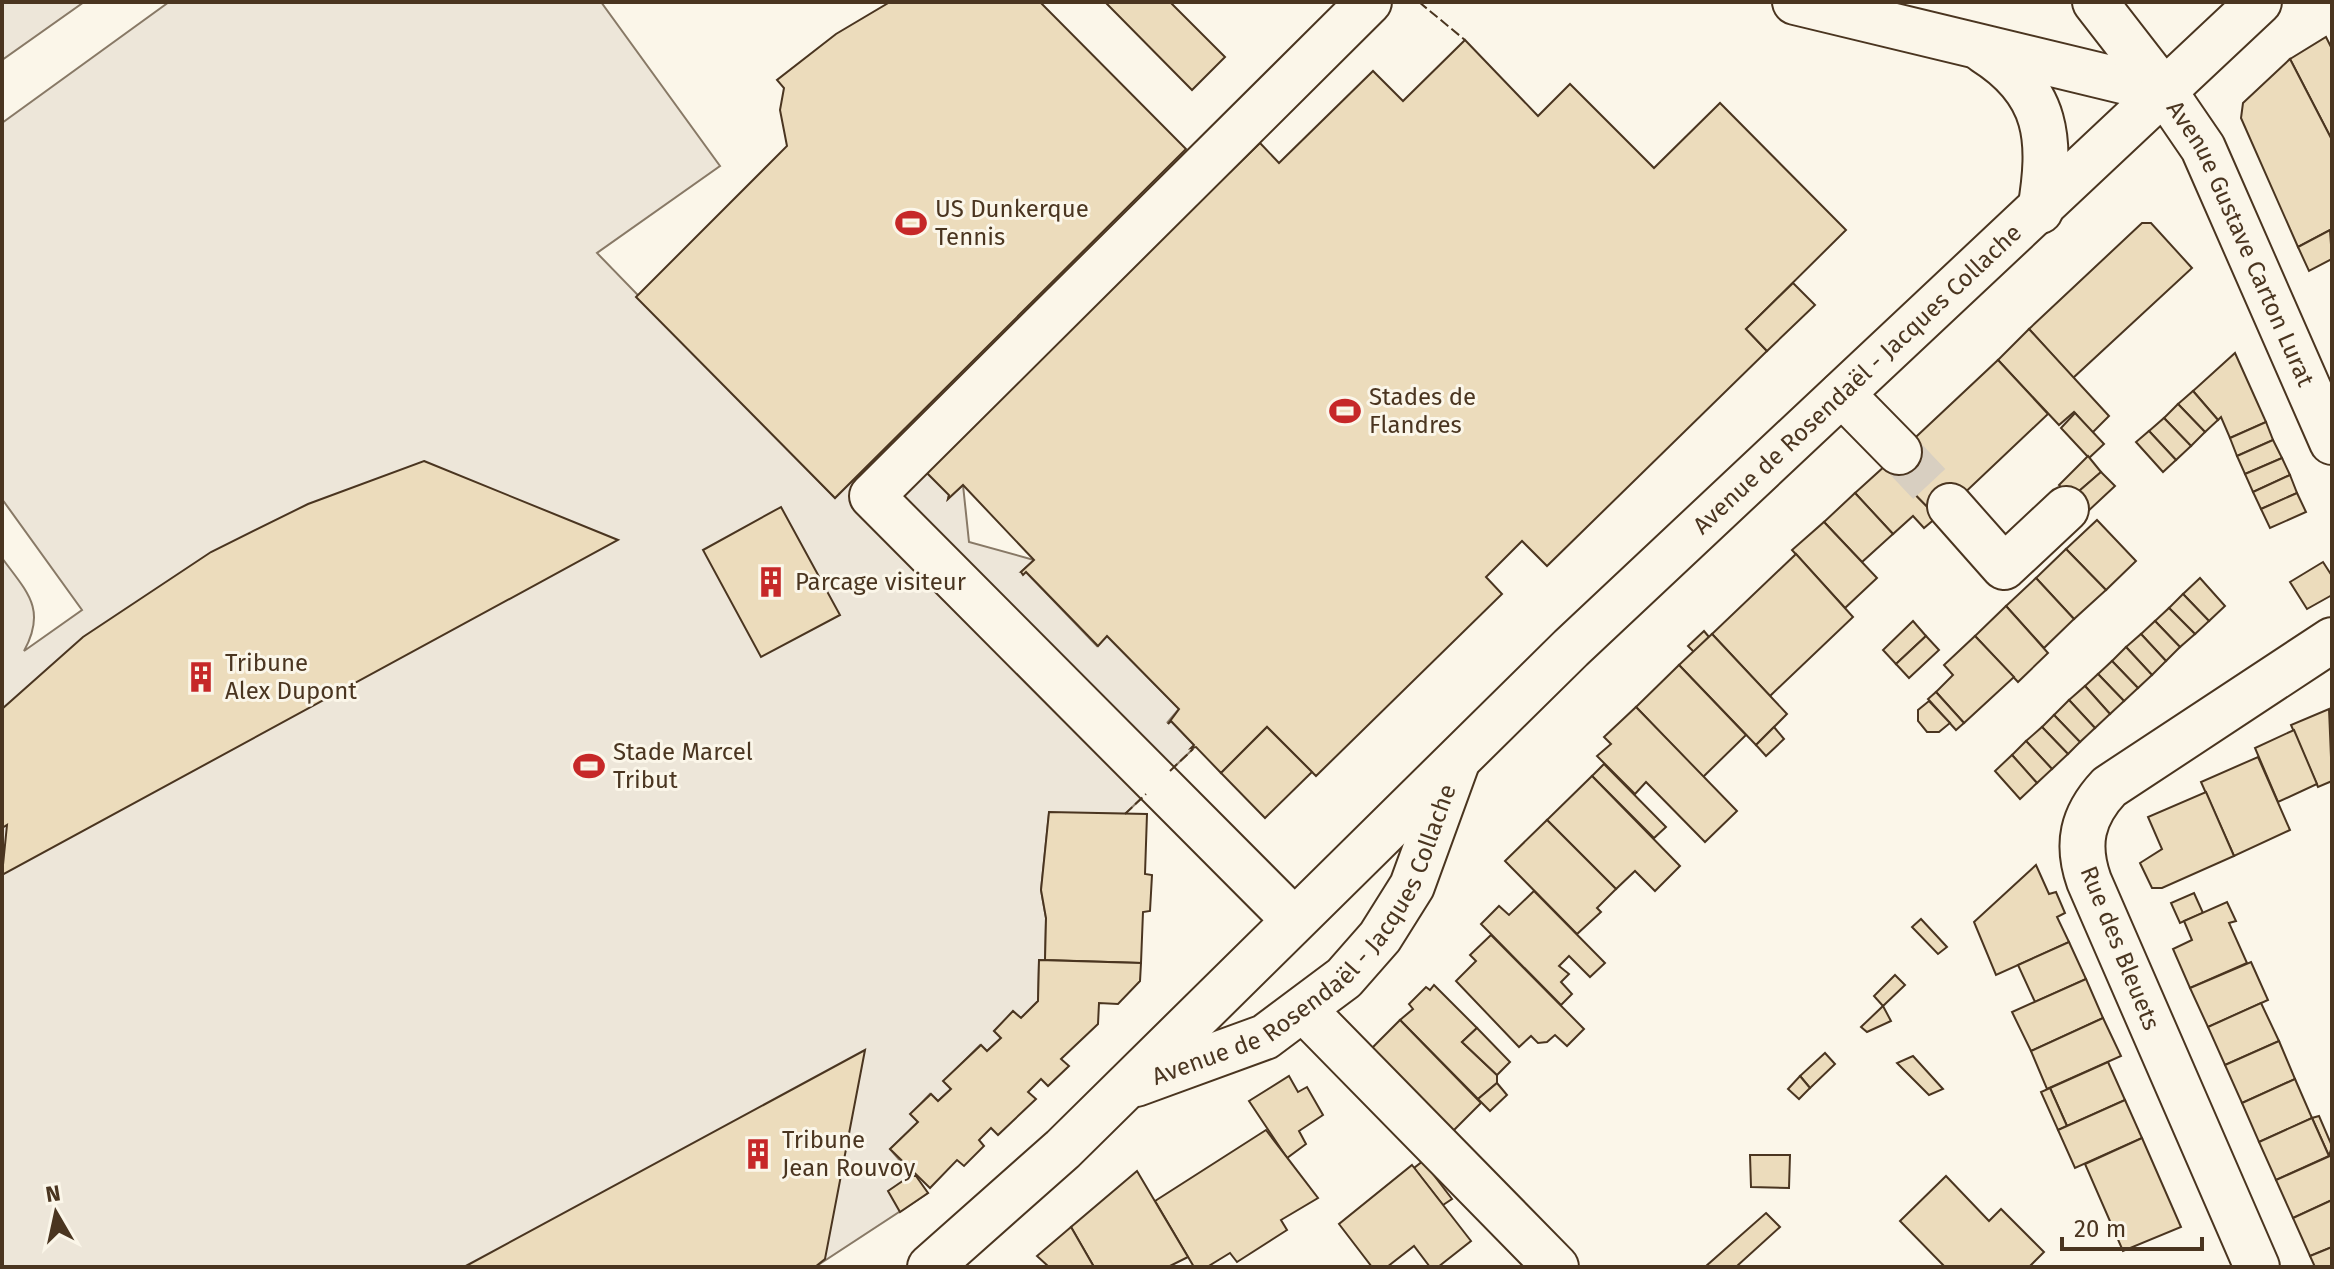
<svg xmlns="http://www.w3.org/2000/svg" width="2334" height="1269" font-family="'Fira Sans',sans-serif">
	<rect width="100%" height="100%" fill="#fbf6e9"/>
	<!-- green -->
	<g fill="#ede6d9" stroke="#887966" stroke-width="2">
		<polygon points="2,2 84,2 2,60"/>
		<path d="M169 2H601L720 166 597 253 835 498 890 443 922 472H926L949 495 948 499 963 485 969 542 1034 560 1021 572H1026L1097 646 1107 636 1179 709 1167 723 1171 721 1194 745 1193 749 1125 814 1049 813 1041 890 1046 918 1045 960H1039L1038 1001 1021 1018 1013 1012 994 1031 1001 1038 987 1051 980 1045 944 1081 951 1089 938 1101 930 1094 911 1114 918 1122 890 1149 928 1193 815 1267H2V558C27 592 47 609 24 651L82 610 2 499V123Z"/>
	</g>
	<!-- building -->
	<g fill="#ecdcbc" stroke="#4a3520" stroke-width="2">
		<polygon points="890,2 1040,2 1186,149 835,498 636,297 787,146 780,110 784,88 777,80 836,34"/>
		<polygon points="1105,2 1170,2 1225,57 1192,90"/>
		<polygon points="2326,37 2332,49 2332,140 2290,59"/>
		<polygon points="1465,40 1538,116 1570,84 1654,168 1720,103 1846,230 1746,329 1767,351 1547,566 1522,541 1486,577 1502,594 1316,776 1267,727 1221,773 1196,747 1191,748 1194,745 1171,721 1168,724 1179,709 1107,636 1098,646 1026,572 1023,575 1021,572 1034,560 963,485 948,499 949,495 926,472 922,472 1260,143 1279,163 1373,71 1403,101"/>
		<polygon points="2290,59 2332,140 2332,229 2298,247 2241,118 2243,103"/>
		<polygon points="2142,223 2151,223 2192,268 2073,378 2029,329"/>
		<polygon points="2330,230 2332,259 2309,271 2298,247"/>
		<polygon points="1793,283 1815,305 1767,351 1746,329"/>
		<polygon points="2029,329 2109,416 2092,433 2074,412 2059,425 1998,360"/>
		<polygon points="2235,353 2266,422 2230,438 2221,417 2218,420 2193,391"/>
		<polygon points="1998,360 2048,414 1938,518 1886,465"/>
		<polygon points="2193,391 2218,420 2205,432 2178,404"/>
		<polygon points="2178,404 2205,432 2191,446 2164,418"/>
		<polygon points="2075,413 2104,444 2089,458 2061,428"/>
		<polygon points="2164,418 2191,446 2176,460 2149,431"/>
		<polygon points="2266,422 2273,440 2237,456 2230,438"/>
		<polygon points="2149,431 2176,460 2163,472 2136,442"/>
		<polygon points="2273,440 2282,458 2245,474 2237,456"/>
		<polygon points="2088,456 2101,472 2071,498 2059,485"/>
		<polygon points="2282,458 2290,475 2253,492 2245,474"/>
		<polygon points="424,461 618,540 2,875 7,825 2,828 2,709 83,637 211,552 308,504"/>
		<polygon points="1886,465 1937,517 1924,528 1913,516 1893,534 1855,493"/>
		<polygon points="2101,472 2115,486 2086,513 2071,498"/>
		<polygon points="2290,475 2297,493 2261,509 2253,492"/>
		<polygon points="1855,493 1893,534 1862,562 1824,522"/>
		<polygon points="2297,493 2306,512 2270,528 2261,509"/>
		<polygon points="781,507 840,615 761,657 703,550"/>
		<polygon points="2097,520 2136,561 2106,590 2066,549"/>
		<polygon points="1824,522 1877,578 1845,608 1792,550"/>
		<polygon points="2066,549 2106,590 2074,619 2036,578"/>
		<polygon points="1796,554 1853,617 1770,696 1712,634"/>
		<polygon points="2323,562 2332,576 2332,595 2307,609 2290,582"/>
		<polygon points="2036,578 2074,619 2044,648 2006,606"/>
		<polygon points="2200,578 2225,606 2209,621 2183,594"/>
		<polygon points="2183,594 2209,621 2195,634 2169,608"/>
		<polygon points="2006,606 2048,653 2018,682 1975,636"/>
		<polygon points="2169,608 2195,634 2180,647 2155,621"/>
		<polygon points="1913,621 1926,636 1896,664 1883,650"/>
		<polygon points="2155,621 2180,647 2166,661 2141,634"/>
		<polygon points="1704,631 1709,637 1694,652 1688,646"/>
		<polygon points="1712,634 1787,714 1756,745 1679,665"/>
		<polygon points="2141,634 2166,661 2152,675 2126,647"/>
		<polygon points="1926,636 1939,650 1909,678 1896,664"/>
		<polygon points="1975,636 2014,677 1964,723 1936,692 1953,675 1944,665"/>
		<polygon points="2126,647 2152,675 2138,688 2112,661"/>
		<polygon points="2112,661 2138,688 2124,701 2098,674"/>
		<polygon points="1679,665 1746,735 1703,777 1636,707"/>
		<polygon points="2098,674 2124,701 2110,714 2085,686"/>
		<polygon points="2085,686 2110,714 2095,728 2069,700"/>
		<polygon points="1936,692 1964,723 1956,730 1928,699"/>
		<polygon points="2069,700 2095,728 2080,742 2054,715"/>
		<polygon points="1929,701 1950,723 1939,732 1927,732 1918,721 1918,710"/>
		<polygon points="1636,707 1737,811 1705,842 1646,782 1635,794 1597,756 1611,744 1604,737"/>
		<polygon points="2329,709 2332,781 2318,787 2291,725"/>
		<polygon points="2054,715 2080,742 2068,754 2042,727"/>
		<polygon points="1267,727 1312,772 1265,818 1221,773"/>
		<polygon points="1774,727 1784,739 1766,756 1756,745"/>
		<polygon points="2042,727 2068,754 2052,769 2026,741"/>
		<polygon points="2294,730 2317,784 2278,802 2255,748"/>
		<polygon points="2026,741 2052,769 2037,783 2012,755"/>
		<polygon points="2012,755 2037,783 2020,799 1995,771"/>
		<polygon points="2258,757 2290,830 2234,856 2201,782"/>
		<polygon points="1604,764 1666,827 1654,838 1592,776"/>
		<polygon points="1592,776 1680,866 1655,891 1635,871 1616,889 1547,820"/>
		<polygon points="2206,792 2234,856 2162,888 2152,888 2140,863 2162,849 2148,817"/>
		<polygon points="1049,812 1147,814 1145,874 1152,875 1150,911 1143,912 1141,963 1045,960 1046,918 1041,890"/>
		<polygon points="1547,820 1616,889 1597,908 1601,912 1577,934 1505,861"/>
		<polygon points="2036,865 2049,894 2056,892 2065,913 2057,917 2069,942 1996,975 1974,922"/>
		<polygon points="1534,891 1605,963 1590,977 1569,956 1559,966 1569,974 1561,982 1572,994 1561,1005 1481,924 1499,906 1509,915"/>
		<polygon points="2194,893 2203,913 2180,923 2171,903"/>
		<polygon points="2227,902 2236,921 2229,923 2247,963 2190,988 2173,949 2192,940 2184,921"/>
		<polygon points="1921,919 1947,947 1938,954 1912,927"/>
		<polygon points="1491,935 1584,1029 1567,1046 1555,1035 1547,1042 1538,1043 1531,1036 1519,1047 1456,981 1476,961 1470,955"/>
		<polygon points="2069,942 2086,979 2035,1002 2018,965"/>
		<polygon points="1039,960 1141,963 1140,981 1118,1004 1099,1003 1098,1024 1061,1059 1069,1066 1048,1086 1041,1079 1028,1092 1036,1099 998,1135 991,1128 979,1140 984,1146 964,1166 957,1160 930,1188 890,1149 918,1122 910,1114 931,1094 938,1101 951,1089 943,1081 981,1045 987,1051 1001,1038 994,1031 1013,1011 1021,1018 1038,1001"/>
		<polygon points="2251,962 2268,1000 2208,1027 2190,988"/>
		<polygon points="1895,975 1905,985 1883,1006 1874,996"/>
		<polygon points="2086,979 2103,1018 2031,1051 2012,1012"/>
		<polygon points="1434,985 1477,1028 1462,1042 1497,1075 1497,1083 1478,1099 1400,1020 1413,1009 1409,1004 1426,987 1430,990"/>
		<polygon points="2261,1003 2279,1041 2225,1065 2208,1027"/>
		<polygon points="1883,1006 1891,1021 1867,1032 1861,1027"/>
		<polygon points="2103,1018 2121,1056 2047,1089 2031,1051"/>
		<polygon points="1400,1020 1481,1103 1444,1140 1363,1057"/>
		<polygon points="1477,1028 1510,1062 1497,1075 1462,1042"/>
		<polygon points="2279,1041 2295,1079 2242,1103 2225,1065"/>
		<polygon points="865,1050 825,1259 815,1267 464,1267"/>
		<polygon points="1825,1053 1835,1064 1810,1088 1800,1076"/>
		<polygon points="1913,1056 1943,1089 1929,1095 1897,1063"/>
		<polygon points="2108,1062 2125,1100 2067,1126 2050,1088"/>
		<polygon points="1289,1076 1298,1092 1307,1087 1323,1115 1299,1131 1306,1144 1287,1158 1249,1101"/>
		<polygon points="1800,1076 1810,1088 1799,1099 1788,1089"/>
		<polygon points="2295,1079 2312,1118 2259,1142 2242,1103"/>
		<polygon points="1497,1083 1507,1095 1490,1111 1478,1099"/>
		<polygon points="2050,1088 2067,1126 2058,1130 2041,1092"/>
		<polygon points="2125,1100 2142,1138 2075,1168 2058,1130"/>
		<polygon points="2319,1116 2332,1146 2329,1156 2312,1118"/>
		<polygon points="2312,1118 2329,1156 2276,1180 2259,1142"/>
		<polygon points="1266,1130 1318,1198 1281,1220 1287,1230 1237,1262 1230,1253 1207,1267 1194,1267 1155,1201"/>
		<polygon points="2142,1138 2181,1227 2123,1251 2085,1164"/>
		<polygon points="1750,1155 1790,1155 1789,1188 1751,1187"/>
		<polygon points="2332,1155 2332,1200 2293,1218 2276,1180"/>
		<polygon points="1423,1161 1452,1199 1443,1205 1414,1168"/>
		<polygon points="1412,1165 1471,1241 1438,1267 1430,1267 1414,1246 1387,1267 1372,1267 1339,1224"/>
		<polygon points="1137,1171 1188,1257 1168,1267 1094,1267 1071,1227"/>
		<polygon points="910,1176 916,1176 928,1193 900,1212 888,1191"/>
		<polygon points="1946,1176 1989,1221 2001,1209 2044,1252 2029,1267 1945,1267 1900,1221"/>
		<polygon points="2332,1200 2332,1247 2310,1256 2293,1218"/>
		<polygon points="1766,1213 1780,1227 1737,1266 1705,1267"/>
		<polygon points="1071,1227 1094,1267 1049,1267 1037,1256"/>
		<polygon points="2332,1247 2332,1267 2315,1267 2310,1256"/>
	</g>
	<g fill="none" stroke-linecap="round" stroke-linejoin="round">
		<!-- minor-tunnel -->
		<polyline stroke="#d8cfc1" stroke-width="44" stroke-dasharray="44 22" stroke-linecap="butt" points="1899,452 1950,506"/>
		<defs>
			<g id="minor">
				<polyline points="1795,2 2164,91"/>
				<path id="s1" d="M2095 2 2164 91 2203 148 2332 442"/>
				<path d="M1984 51C2049 92 2052 140 2040 211"/>
				<polyline points="1842,394 1899,452"/>
				<polyline points="1950,506 2004,567 2066,509"/>
				<polyline points="1294,920 872,496 1369,2"/>
				<polyline points="1305,1011 1556,1267"/>
				<path id="s2" d="M1136 1084 1265 1037 1344 978 1380 937 1412 886 1456 765"/>
				<path id="s3" d="M930 1267 1063 1149 1571 648 2259 2"/>
				<path d="M2257 1267 2089 881C2076 844 2082 816 2109 787L2332 640"/>
			</g>
		</defs>
		<!-- minor casing -->
		<use href="#minor" stroke="#4a3520" stroke-width="48"/>
		<!-- minor -->
		<use href="#minor" stroke="#fbf6e9" stroke-width="44"/>
		<!-- fence -->
		<g stroke="#4a3520" stroke-width="2" stroke-dasharray="10 4" stroke-linecap="butt">
			<polyline points="1419,2 1465,40"/>
			<polyline points="1170,771 1193,749"/>
			<polyline points="1125,814 1146,794"/>
		</g>
	</g>
	<!-- icons -->
	<defs>
		<symbol id="stadium-bare" viewBox="-9 -9 18 18"><path d="M0-5a6.5 5 0 1 0 0 10a6.5 5 0 1 0 0-10ZM-3.5-1.8h7v3.6h-7Z" fill="#c62828" stroke="#fbf6e9" stroke-width="2.5" paint-order="stroke"/></symbol>
		<symbol id="building-bare" viewBox="-9 -9 18 18"><path d="M-4-6H4V6H1V3H-1V6H-4ZM-2.5-4.3h1.7v1.8h-1.7ZM.8-4.3h1.7v1.8H.8ZM-2.5-1h1.7V.8h-1.7ZM.8-1h1.7V.8H.8Z" fill="#c62828" stroke="#fbf6e9" stroke-width="2.5" paint-order="stroke"/></symbol>
	</defs>
	<g fill-rule="evenodd">
		<use href="#stadium-bare" x="889" y="201" width="44" height="44"/>
		<use href="#stadium-bare" x="1323" y="389" width="44" height="44"/>
		<use href="#building-bare" x="749" y="560" width="44" height="44"/>
		<use href="#building-bare" x="179" y="655" width="44" height="44"/>
		<use href="#stadium-bare" x="567" y="744" width="44" height="44"/>
		<use href="#building-bare" x="736" y="1132" width="44" height="44"/>
	</g>
	<g text-anchor="middle" dominant-baseline="central" stroke-width="6" stroke-linejoin="round" paint-order="stroke">
		<!-- poi labels -->
		<g font-size="24" fill="#4a3520" stroke="#fbf6e9" text-anchor="start">
			<text x="935" y="209">US Dunkerque<tspan x="935" dy="28">Tennis</tspan></text>
			<text x="1369" y="397">Stades de<tspan x="1369" dy="28">Flandres</tspan></text>
			<text x="795" y="582">Parcage visiteur</text>
			<text x="225" y="663">Tribune<tspan x="225" dy="28">Alex Dupont</tspan></text>
			<text x="613" y="752">Stade Marcel<tspan x="613" dy="28">Tribut</tspan></text>
			<text x="782" y="1140">Tribune<tspan x="782" dy="28">Jean Rouvoy</tspan></text>
		</g>
		<!-- street labels -->
		<g font-size="24" fill="#4a3520" stroke="#fbf6e9">
			<text stroke="none"><textPath href="#s1" startOffset="284">Avenue Gustave Carton Lurat</textPath></text>
			<text stroke="none"><textPath href="#s3" startOffset="1284">Avenue de Rosendaël - Jacques Collache</textPath></text>
			<text stroke="none"><textPath href="#s2" startOffset="238">Avenue de Rosendaël - Jacques Collache</textPath></text>
			<text transform="translate(2120 948) rotate(68)">Rue des Bleuets</text>
		</g>
	</g>
	<!-- border -->
	<rect width="2334" height="1269" fill="none" stroke="#4a3520" stroke-width="8"/>
	<!-- north arrow -->
	<g transform="translate(56 1213) rotate(351)" stroke="#fbf6e9" stroke-width="6" paint-order="stroke">
	<path d="M0-6L14 30L0 20L-14 30Z" fill="#4a3520"/>
	<text y="-12" font-size="22" font-weight="bold" text-anchor="middle" fill="#4a3520">N</text>
	</g>
	<!-- scale -->
	<path d="M2062 1237v12h140v-12" fill="none" stroke="#4a3520" stroke-width="4"/>
	<text x="2074" y="1237" font-size="24" fill="#4a3520" stroke="#fbf6e9" stroke-width="6" paint-order="stroke">20 m</text>
</svg>
